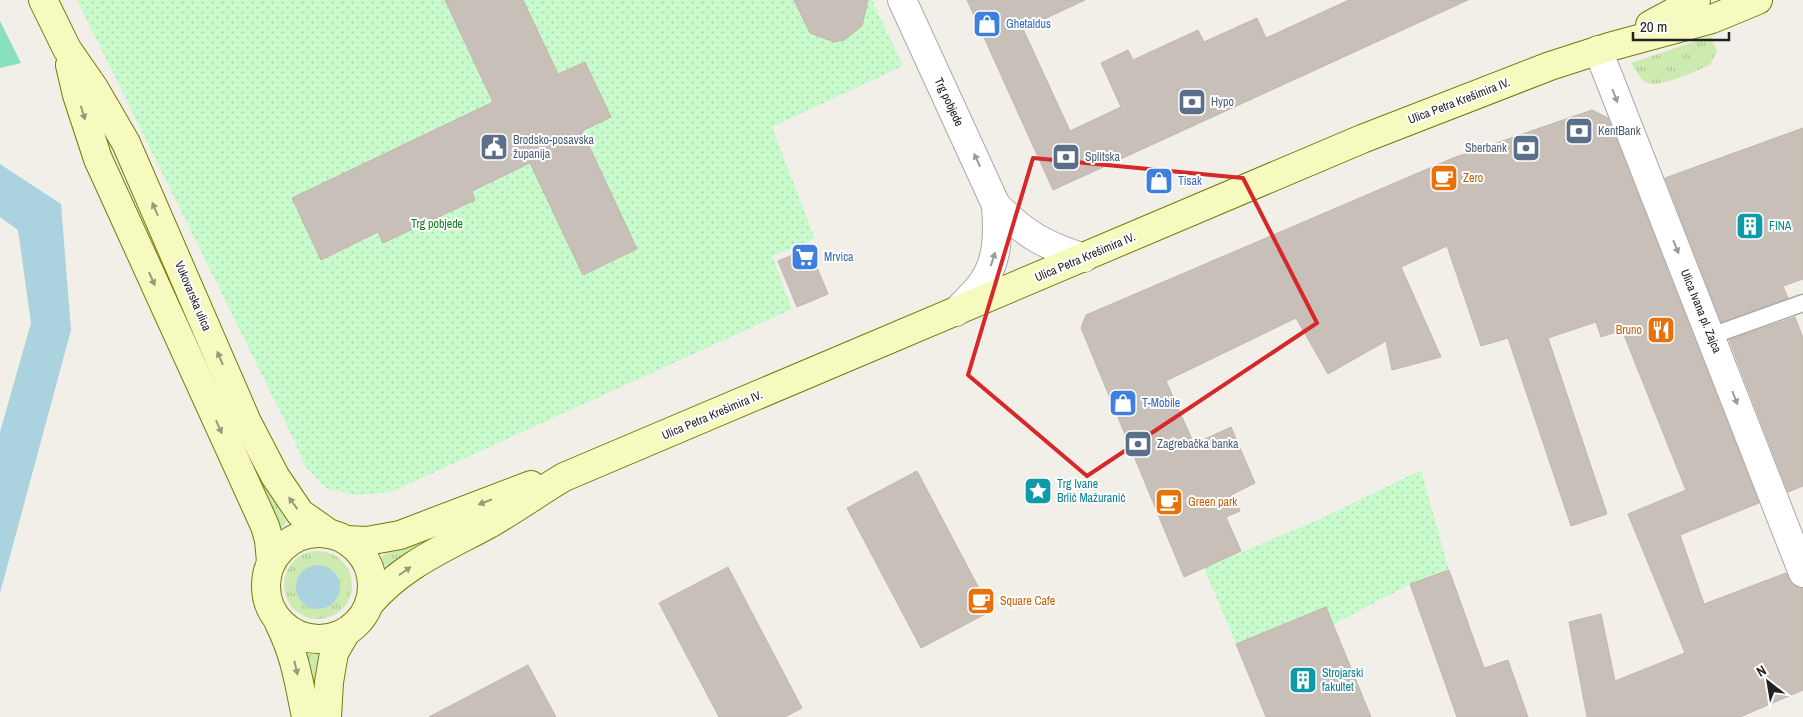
<svg xmlns="http://www.w3.org/2000/svg" width="1803" height="717" font-family="'Archivo Narrow',sans-serif">
	<defs>
		<pattern id="grass-tufts" width="24" height="20" patternUnits="userSpaceOnUse" patternTransform="scale(1.25)"><rect width="24" height="20" fill="#cdebb0"/><path d="M3 7l-1-3M5 7V3M7 7l1-3M15 17l-1-3M17 17v-4M19 17l1-3" fill="none" stroke="#b0c997"/></pattern>
		<pattern id="park-dots" width="8" height="8" patternUnits="userSpaceOnUse" patternTransform="scale(1.25)"><rect width="8" height="8" fill="#c8facc"/><path d="M2 2h.1M6 6h.1" fill="none" stroke="#acd6af" stroke-width="1.8" stroke-linecap="round"/></pattern>
	</defs>
	<rect width="100%" height="100%" fill="#f2efe9"/>
	<!-- grass -->
	<g fill="url(#grass-tufts)">
		<path d="M1711 36 1717 51 1710 65C1696 70 1658 90 1645 82 1639 77 1635 69 1631 63Z"/>
		<polygon points="232,428 284,516 286,522 282,528 275,528"/>
		<polygon points="479,519 392,564 386,566 381,564 382,556 387,553"/>
		<circle cx="318" cy="585" r="34"/>
		<polygon points="312,649 318,653 321,661 315,717 306,654"/>
	</g>
	<!-- park -->
	<g fill="url(#park-dots)">
		<polygon points="77,0 872,0 903,66 772,127 815,239 772,256 792,309 391,492 355,495 326,488 305,466 294,440"/>
		<polygon points="1421,470 1449,570 1410,584 1333,625 1325,607 1236,644 1204,568 1320,519"/>
	</g>
	<!-- pitch -->
	<polygon fill="#88e0be" points="0,21 21,63 0,68"/>
	<!-- water -->
	<g fill="#aad3df">
		<polygon points="0,164 61,204 71,330 0,593 0,432 31,323 18,230 0,217"/>
		<circle cx="318" cy="587" r="22"/>
	</g>
	<!-- building -->
	<g fill="#c7bfb8" stroke="#c4b6ab">
		<polygon points="445,0 523,0 558,74 585,62 611,117 582,131 637,249 583,275 530,163 472,191 475,200 383,243 378,232 321,260 292,198 493,102"/>
		<polygon points="794,0 868,0 862,26 844,40 834,42 810,33"/>
		<polygon points="967,0 1085,0 1023,29 1070,131 1121,107 1101,63 1128,50 1133,60 1198,30 1204,42 1257,18 1266,38 1349,0 1468,0 1053,190"/>
		<polygon points="1592,110 1608,118 1759,503 1680,535 1704,604 1786,573 1793,585 1803,588 1803,690 1740,717 1587,717 1569,622 1601,614 1615,681 1685,653 1628,514 1686,490 1622,330 1601,337 1596,322 1548,338 1607,514 1571,526 1508,338 1481,346 1447,246 1401,267 1441,357 1392,370 1386,341 1328,374 1296,318 1166,381 1194,444 1231,427 1255,483 1233,494 1240,511 1226,517 1241,551 1184,577 1081,328 1086,315 1453,158"/>
		<polygon points="1803,128 1803,279 1783,286 1788,298 1721,322 1665,178"/>
		<polygon points="809,248 828,294 797,307 778,261"/>
		<polygon points="1795,317 1803,338 1803,486 1788,492 1729,340"/>
		<polygon points="917,471 991,611 921,648 847,508"/>
		<polygon points="728,567 802,708 785,717 719,717 659,603"/>
		<polygon points="1449,570 1484,668 1508,660 1528,717 1457,717 1410,584"/>
		<polygon points="1326,607 1371,717 1266,717 1236,644"/>
		<polygon points="528,665 556,717 429,717"/>
	</g>
	<g fill="none" stroke-linecap="round" stroke-linejoin="round">
		<defs>
			<polyline id="lane" points="1711,336 1803,303"/>
			<g id="street">
				<path d="M902 0 996 205C998 233 999 262 980 286 973 295 964 303 956 312"/>
				<polyline points="1598,50 1803,573"/>
				<path d="M996 205C1026 235 1044 245 1084 258"/>
			</g>
			<g id="secondary">
				<polyline points="43,0 67,49 94,88 126,143 247,422 275,476 300,513 330,534"/>
				<polyline points="1650,25 1696,0"/>
				<polyline points="70,65 77,95 98,159 265,526 269,540 271,562"/>
				<circle cx="319" cy="586" r="53"/>
				<polyline points="346,540 367,541 400,535 531,485"/>
				<path d="M369 604C402 565 445 548 489 524 515 509 539 492 564 477L1362 139 1550 66 1609 47 1712 19 1758 0"/>
				<path d="M279 623C295 654 299 683 306 717"/>
				<polyline points="327,717 329,682 334,653 346,632"/>
			</g>
		</defs>
		<!-- lane casing -->
		<use href="#lane" stroke="#a9a9a9" stroke-width="19"/>
		<!-- street casing -->
		<use href="#street" stroke="#a9a9a9" stroke-width="30"/>
		<!-- secondary casing -->
		<use href="#secondary" stroke="#707d05" stroke-width="30"/>
		<!-- lane -->
		<use href="#lane" stroke="#fff" stroke-width="16"/>
		<!-- street -->
		<use href="#street" stroke="#fff" stroke-width="28"/>
		<!-- secondary -->
		<use href="#secondary" stroke="#f7fabf" stroke-width="28"/>
	</g>
	<!-- one-way arrows -->
	<defs><path id="oneway-solid" d="M-6-.8H1V-3.2L6.5 0L1 3.2V.8H-6Z" transform="scale(1.25)"/></defs>
	<g fill="#9c9c9c">
		<use href="#oneway-solid" transform="translate(1615 96) rotate(69)"/>
		<use href="#oneway-solid" transform="translate(977 160) rotate(-115)"/>
		<use href="#oneway-solid" transform="translate(1676 247) rotate(68)"/>
		<use href="#oneway-solid" transform="translate(993 259) rotate(-72)"/>
		<use href="#oneway-solid" transform="translate(1735 398) rotate(69)"/>
	</g>
	<g fill="#979978">
		<use href="#oneway-solid" transform="translate(83 113) rotate(73)"/>
		<use href="#oneway-solid" transform="translate(155 209) rotate(-113)"/>
		<use href="#oneway-solid" transform="translate(152 279) rotate(66)"/>
		<use href="#oneway-solid" transform="translate(220 358) rotate(-113)"/>
		<use href="#oneway-solid" transform="translate(219 427) rotate(66)"/>
		<use href="#oneway-solid" transform="translate(485 502) rotate(159)"/>
		<use href="#oneway-solid" transform="translate(293 503) rotate(-126)"/>
		<use href="#oneway-solid" transform="translate(405 571) rotate(-35)"/>
		<use href="#oneway-solid" transform="translate(296 668) rotate(77)"/>
	</g>
	<!-- marked area -->
	<path fill="none" stroke="#d62828" stroke-width="4" stroke-linejoin="round" d="M1033 158 1243 178 1317 323 1087 476 968 375Z"/>
	<!-- icons -->
	<defs>
		<symbol id="shop-square" viewBox="-11 -11 22 22"><rect x="-9" y="-9" width="18" height="18" rx="4" fill="#3f7fe0" stroke="#fff"/><path d="M-5-2.5h2.3a2.7 3.5 0 0 1 5.4 0H5L5.5 6h-11ZM-1.5-2.5h3a1.5 2.3 0 0 0-3 0Z" fill="#fff"/></symbol>
		<symbol id="bank-square" viewBox="-11 -11 22 22"><rect x="-9" y="-9" width="18" height="18" rx="4" fill="#5c6f8a" stroke="#fff"/><path d="M-6-4H6V4H-6ZM0-2.3a2.3 2.3 0 1 0 0 4.6a2.3 2.3 0 1 0 0-4.6Z" fill="#fff"/></symbol>
		<symbol id="civic-square" viewBox="-11 -11 22 22"><rect x="-9" y="-9" width="18" height="18" rx="4" fill="#5c6f8a" stroke="#fff"/><path d="M-.6-6.5H3V-4.5H.6V-3L4-1V1h2V6H-6V1h2V-1L-.6-3ZM-1.2 2.5V6h2.4V2.5Z" fill="#fff"/></symbol>
		<symbol id="cafe-square" viewBox="-11 -11 22 22"><rect x="-9" y="-9" width="18" height="18" rx="4" fill="#e8710a" stroke="#fff"/><path d="M-5.5-4.5H6V0H3Q3 3.5 0 3.5H-2.5Q-5.5 3.5-5.5 0ZM3-3.2v2h1.7v-2ZM-6 4.5H4V6H-6Z" fill="#fff"/></symbol>
		<symbol id="building-square" viewBox="-11 -11 22 22"><rect x="-9" y="-9" width="18" height="18" rx="4" fill="#0f9aa8" stroke="#fff"/><path d="M-4-6H4V6H1V3H-1V6H-4ZM-2.5-4.3h1.7v1.8h-1.7ZM.8-4.3h1.7v1.8H.8ZM-2.5-1h1.7V.8h-1.7ZM.8-1h1.7V.8H.8Z" fill="#fff"/></symbol>
		<symbol id="supermarket-square" viewBox="-11 -11 22 22"><rect x="-9" y="-9" width="18" height="18" rx="4" fill="#3f7fe0" stroke="#fff"/><path d="M-6-5.5h2.5l.6 2H6L4.5 2H-2.5L-4.4-4H-6ZM-1.5 3.2a1.3 1.3 0 1 0 .1 0ZM3 3.2a1.3 1.3 0 1 0 .1 0Z" fill="#fff"/></symbol>
		<symbol id="restaurant-square" viewBox="-11 -11 22 22"><rect x="-9" y="-9" width="18" height="18" rx="4" fill="#e8710a" stroke="#fff"/><path d="M-5-6h1v4h1v-4h1v4h1v-4h1v5L-1.5 .5V6h-2V.5L-5-1ZM5-6V6H3V1.5H1.5Q1.5-4 5-6Z" fill="#fff"/></symbol>
		<symbol id="sight-square" viewBox="-11 -11 22 22"><rect x="-9" y="-9" width="18" height="18" rx="4" fill="#0f9aa8" stroke="#fff"/><path d="M0-6L1.8-2.2L6-1.7L2.9 1.2L3.7 5.4L0 3.3L-3.7 5.4L-2.9 1.2L-6-1.7L-1.8-2.2Z" fill="#fff"/></symbol>
	</defs>
	<g fill-rule="evenodd">
		<use href="#shop-square" x="971" y="8" width="32" height="32"/>
		<use href="#bank-square" x="1176" y="86" width="32" height="32"/>
		<use href="#bank-square" x="1563" y="115" width="32" height="32"/>
		<use href="#civic-square" x="478" y="131" width="32" height="32"/>
		<use href="#bank-square" x="1510" y="132" width="32" height="32"/>
		<use href="#bank-square" x="1050" y="141" width="32" height="32"/>
		<use href="#cafe-square" x="1428" y="162" width="32" height="32"/>
		<use href="#shop-square" x="1143" y="165" width="32" height="32"/>
		<use href="#building-square" x="1734" y="210" width="32" height="32"/>
		<use href="#supermarket-square" x="789" y="241" width="32" height="32"/>
		<use href="#restaurant-square" x="1645" y="314" width="32" height="32"/>
		<use href="#shop-square" x="1107" y="387" width="32" height="32"/>
		<use href="#bank-square" x="1122" y="428" width="32" height="32"/>
		<use href="#sight-square" x="1022" y="475" width="32" height="32"/>
		<use href="#cafe-square" x="1153" y="486" width="32" height="32"/>
		<use href="#cafe-square" x="965" y="585" width="32" height="32"/>
		<use href="#building-square" x="1287" y="664" width="32" height="32"/>
	</g>
	<g text-anchor="middle" dominant-baseline="central" stroke-width="4" stroke-linejoin="round" paint-order="stroke">
		<!-- shop labels -->
		<g font-size="12" fill="#366cbe" stroke="#fff" text-anchor="start">
			<text x="1006" y="24">Ghetaldus</text>
			<text x="1178" y="181">Tisak</text>
			<text x="824" y="257">Mrvica</text>
			<text x="1142" y="403">T-Mobile</text>
		</g>
		<!-- street labels -->
		<g font-size="12" fill="#222" stroke="#fff">
			<text transform="translate(1459 101) rotate(-21)">Ulica Petra Krešimira IV.</text>
			<text transform="translate(949 102) rotate(65)">Trg pobjede</text>
			<text transform="translate(1085 257) rotate(-23)">Ulica Petra Krešimira IV.</text>
			<text transform="translate(193 296) rotate(67)">Vukovarska ulica</text>
			<text transform="translate(1701 311) rotate(68)">Ulica Ivana pl. Zajca</text>
			<text transform="translate(712 415) rotate(-23)">Ulica Petra Krešimira IV.</text>
		</g>
		<!-- service labels -->
		<g font-size="12" fill="#4e5e75" stroke="#fff" text-anchor="start">
			<text x="1211" y="102">Hypo</text>
			<text x="1598" y="131">KentBank</text>
			<text x="513" y="140">Brodsko-posavska<tspan x="513" dy="14">županija</tspan></text>
			<text x="1507" y="148" text-anchor="end">Sberbank</text>
			<text x="1085" y="157">Splitska</text>
			<text x="1157" y="444">Zagrebačka banka</text>
		</g>
		<!-- food labels -->
		<g font-size="12" fill="#c56008" stroke="#fff" text-anchor="start">
			<text x="1463" y="178">Zero</text>
			<text x="1642" y="330" text-anchor="end">Bruno</text>
			<text x="1188" y="502">Green park</text>
			<text x="1000" y="601">Square Cafe</text>
		</g>
		<!-- park labels -->
		<g font-size="12" fill="#0c8416" stroke="#fff">
			<text x="437" y="224">Trg pobjede</text>
		</g>
		<!-- culture labels -->
		<g font-size="12" fill="#0d838f" stroke="#fff" text-anchor="start">
			<text x="1769" y="226">FINA</text>
			<text x="1057" y="484">Trg Ivane<tspan x="1057" dy="14">Brlić Mažuranić</tspan></text>
			<text x="1322" y="673">Strojarski<tspan x="1322" dy="14">fakultet</tspan></text>
		</g>
	</g>
	<!-- north arrow -->
	<g transform="translate(1768 682) rotate(329)" stroke="#ffffff" stroke-width="4" paint-order="stroke">
	<path d="M0-4L9 19L0 12L-9 19Z" fill="#222222"/>
	<text y="-8" font-size="14" font-weight="bold" text-anchor="middle" fill="#222222">N</text>
	</g>
	<!-- scale -->
	<path d="M1633 32v8h96v-8" fill="none" stroke="#222222" stroke-width="2.5"/>
	<text x="1640" y="32" font-size="15" fill="#222222" stroke="#ffffff" stroke-width="4" paint-order="stroke">20 m</text>
</svg>
